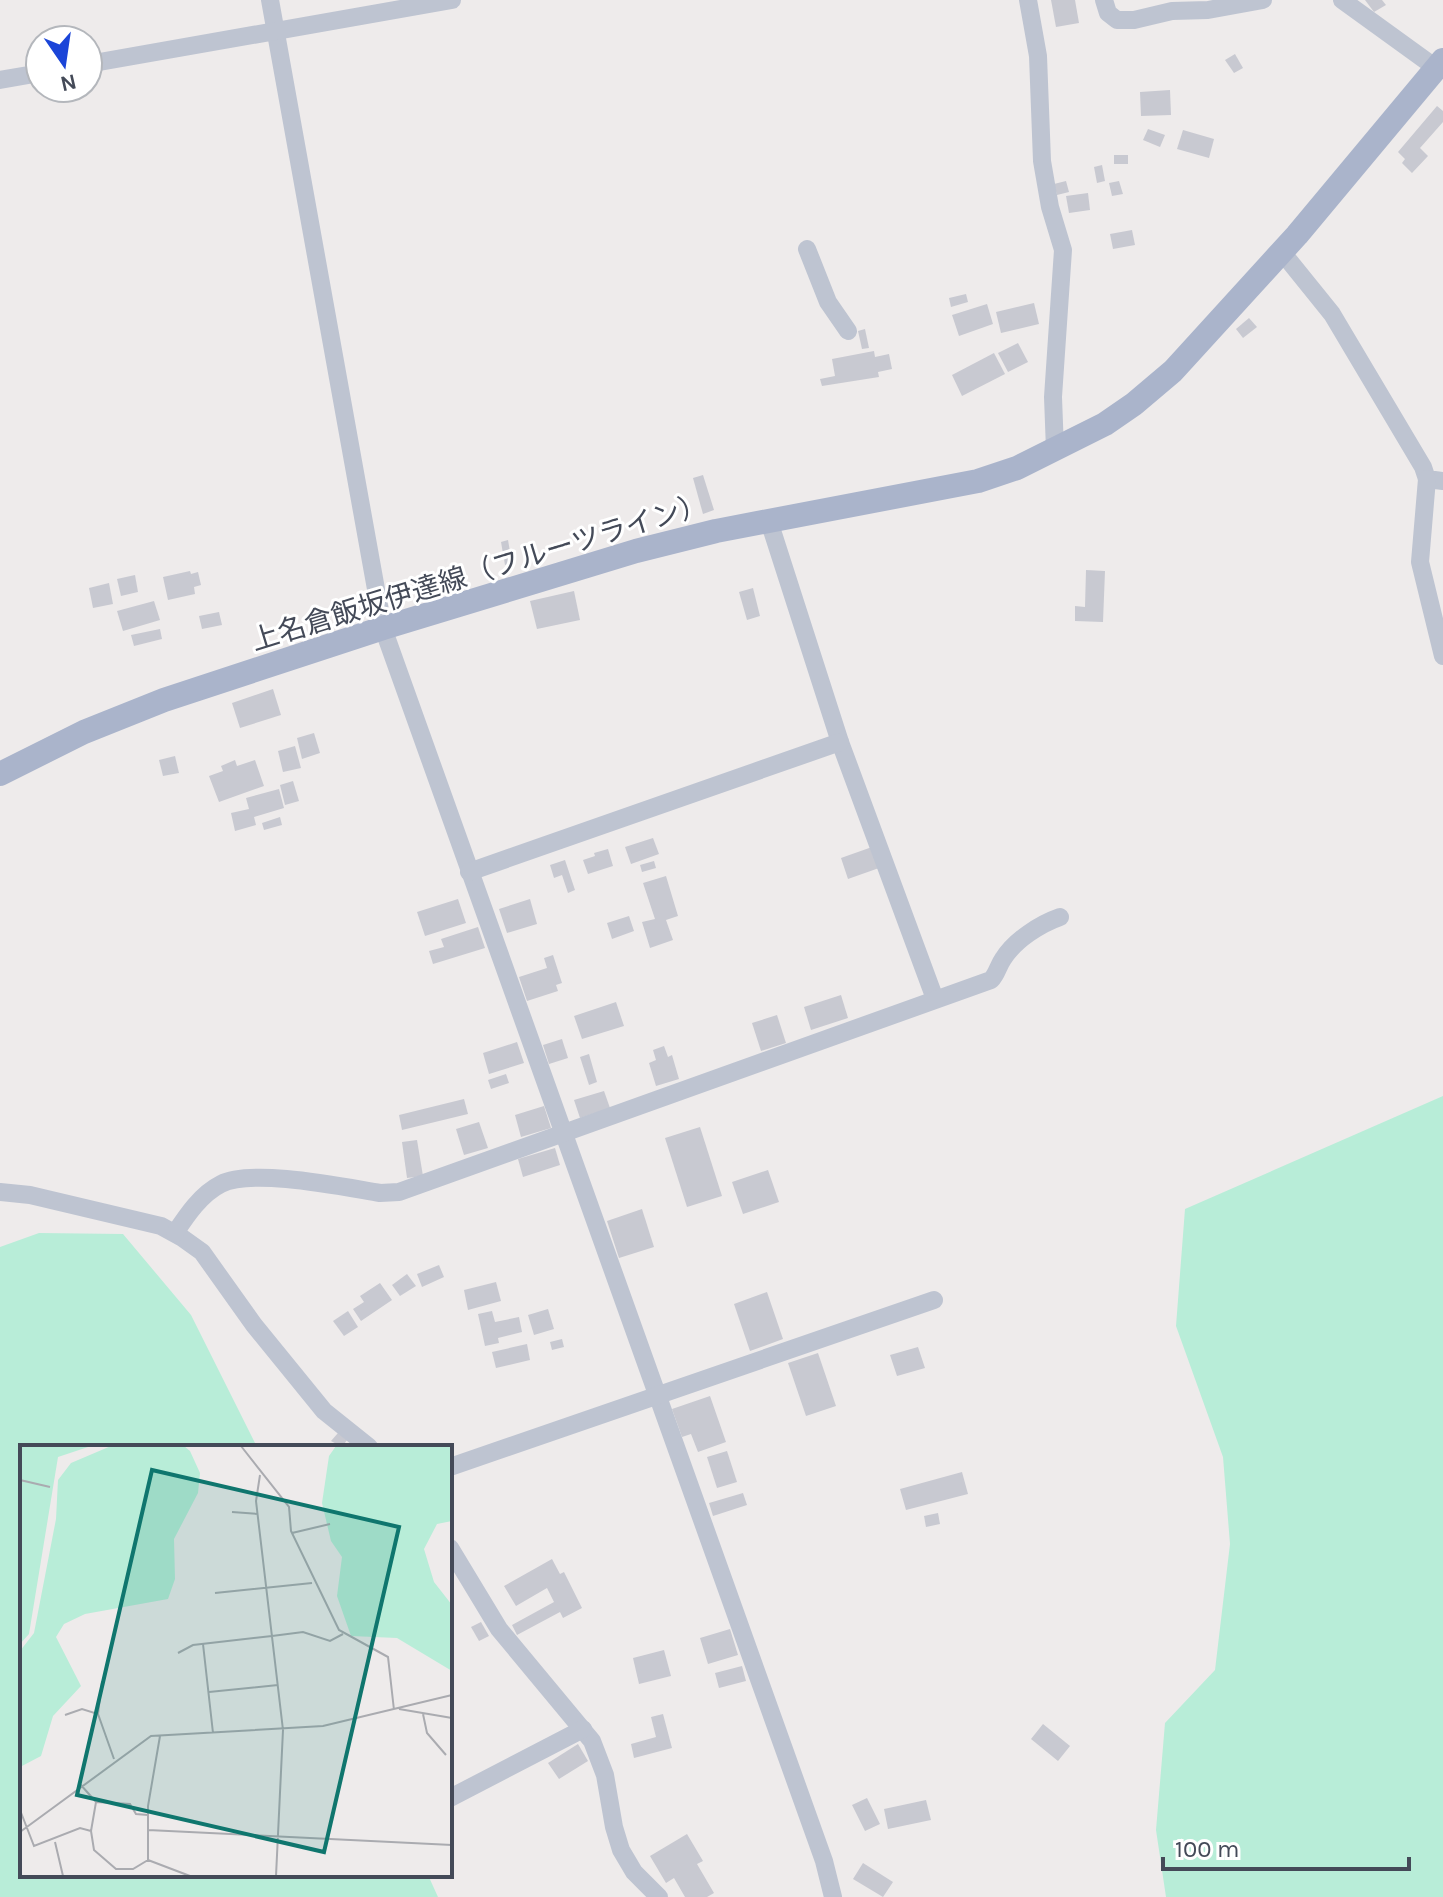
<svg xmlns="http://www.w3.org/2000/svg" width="1443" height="1897" font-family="Karla,'Noto Sans JP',sans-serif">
	<rect width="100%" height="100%" fill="#eeebeb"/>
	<!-- green -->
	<g fill="#b8edd8">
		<polygon points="1443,1096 1443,1897 1166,1897 1156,1830 1165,1723 1215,1670 1230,1544 1223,1457 1176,1326 1185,1209"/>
		<polygon points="39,1233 123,1234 191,1315 257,1447 22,1447 22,1875 428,1875 438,1897 0,1897 0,1247"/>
	</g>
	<!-- building -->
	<g fill="#c8c9d1">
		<polygon points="1051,0 1075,0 1079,23 1056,27"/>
		<polygon points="1365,0 1382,0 1386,5 1374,12"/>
		<polygon points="1235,54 1243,68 1234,73 1225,60"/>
		<polygon points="1170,90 1171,115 1141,116 1140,92"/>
		<polygon points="1437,106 1443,111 1443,122 1420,148 1428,156 1412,173 1402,163 1405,159 1398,152"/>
		<polygon points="1148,129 1165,135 1160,147 1143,140"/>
		<polygon points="1183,130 1214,139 1209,158 1177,149"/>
		<rect x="1114" y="155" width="14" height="9"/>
		<polygon points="1102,165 1105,181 1097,183 1094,167"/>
		<polygon points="1066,181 1069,192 1057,195 1054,184"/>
		<polygon points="1119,181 1123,194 1112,196 1109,183"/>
		<polygon points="1088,193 1090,210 1069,213 1066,196"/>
		<polygon points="1132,230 1135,245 1113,249 1110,234"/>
		<polygon points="966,294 968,302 951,307 949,298"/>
		<polygon points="1034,303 1039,324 1001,333 996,312"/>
		<polygon points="987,304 993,324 959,336 952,315"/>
		<polygon points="1249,318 1257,327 1243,338 1236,329"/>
		<polygon points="865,329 869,348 862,349 858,331"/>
		<polygon points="1018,343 1028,362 1008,372 998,353"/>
		<polygon points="874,351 875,357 889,354 892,369 878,372 879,377 822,386 820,379 835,376 832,359"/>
		<polygon points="994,353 1005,374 962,396 952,375"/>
		<polygon points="703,475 714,510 703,514 693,478"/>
		<polygon points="508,540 512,563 505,565 501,542"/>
		<polygon points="1086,570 1105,571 1103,622 1075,621 1075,606 1085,607"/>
		<polygon points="190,571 191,574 198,572 201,585 194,587 195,594 168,600 163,577"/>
		<polygon points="135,575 138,592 121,596 117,579"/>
		<polygon points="109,583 113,604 93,608 89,588"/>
		<polygon points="753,588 760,616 747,620 739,592"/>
		<polygon points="574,591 580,620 537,629 530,601"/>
		<polygon points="154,601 160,620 123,631 117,611"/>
		<polygon points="219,612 222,625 202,629 199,616"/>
		<polygon points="160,629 162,639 134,646 131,635"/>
		<polygon points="273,689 281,715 240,728 232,703"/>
		<polygon points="314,733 320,753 302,759 297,738"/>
		<polygon points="295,746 301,768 283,772 278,751"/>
		<polygon points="175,756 179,773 163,776 159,760"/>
		<polygon points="235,760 237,766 255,760 264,786 219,802 209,776 223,771 221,766"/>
		<polygon points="293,781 299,801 285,805 280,785"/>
		<polygon points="279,789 284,808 254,817 256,825 235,831 231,813 249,809 246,798"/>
		<polygon points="280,817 282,825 264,830 262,823"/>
		<polygon points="653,838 659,854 631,864 625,847"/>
		<polygon points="872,847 879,868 848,879 841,858"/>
		<polygon points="608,849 613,866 588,874 583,860 595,856 594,853"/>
		<polygon points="565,860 575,890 568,893 562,875 554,878 550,865"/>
		<polygon points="654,861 656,868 642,872 640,865"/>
		<polygon points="666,876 678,916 666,920 673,940 650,948 642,922 655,919 643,883"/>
		<polygon points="458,899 466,923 425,936 417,912"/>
		<polygon points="530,899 537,924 507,933 499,909"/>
		<polygon points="629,916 634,931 612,939 607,923"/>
		<polygon points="478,927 485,948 433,964 429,951 444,947 441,939"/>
		<polygon points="553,955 562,983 556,985 558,991 527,1001 519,977 547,968 544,958"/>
		<polygon points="841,995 848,1018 811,1030 804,1007"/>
		<polygon points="616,1002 624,1026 582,1039 574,1016"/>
		<polygon points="777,1015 786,1043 761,1051 752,1023"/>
		<polygon points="562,1039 568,1058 549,1064 543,1045"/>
		<polygon points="517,1042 524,1063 489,1074 483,1053"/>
		<polygon points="664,1046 668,1057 672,1055 679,1079 656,1086 649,1063 656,1060 653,1050"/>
		<polygon points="589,1054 597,1082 589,1085 580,1057"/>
		<polygon points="506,1074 509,1083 491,1089 488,1080"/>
		<polygon points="604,1091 610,1108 580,1118 574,1100"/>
		<polygon points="464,1099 468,1114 402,1130 399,1115"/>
		<polygon points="544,1106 551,1128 521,1137 515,1115"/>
		<polygon points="479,1122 488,1148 464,1155 456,1129"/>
		<polygon points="700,1127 722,1196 687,1207 665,1138"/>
		<polygon points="417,1140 423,1176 407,1178 402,1142"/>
		<polygon points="555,1148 560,1165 523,1177 518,1159"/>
		<polygon points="768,1170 779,1202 743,1214 732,1182"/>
		<polygon points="642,1209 654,1247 619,1258 607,1221"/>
		<polygon points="439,1265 444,1277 422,1287 417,1274"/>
		<polygon points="407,1274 416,1286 400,1296 392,1285"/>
		<polygon points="496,1282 501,1301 468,1310 464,1290"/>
		<polygon points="380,1283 392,1300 361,1321 353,1309 364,1302 360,1296"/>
		<polygon points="767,1292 783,1339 750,1351 734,1304"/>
		<polygon points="548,1309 554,1329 534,1335 528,1315"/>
		<polygon points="348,1311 358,1327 344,1336 333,1321"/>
		<polygon points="492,1311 495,1322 519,1317 522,1332 498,1338 499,1343 485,1346 478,1314"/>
		<polygon points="562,1339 564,1347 552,1350 550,1342"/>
		<polygon points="527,1344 530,1360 496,1368 492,1352"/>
		<polygon points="918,1347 925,1368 897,1376 890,1355"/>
		<polygon points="818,1353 836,1406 806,1416 788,1363"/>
		<polygon points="710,1396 726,1442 698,1452 691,1434 682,1437 672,1409"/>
		<polygon points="338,1433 347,1440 342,1447 331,1441"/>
		<polygon points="727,1451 737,1482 717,1488 707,1457"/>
		<polygon points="962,1472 968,1494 906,1510 900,1489"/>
		<polygon points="743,1493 747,1505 713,1516 709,1503"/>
		<polygon points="938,1513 940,1524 926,1527 924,1516"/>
		<polygon points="552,1559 560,1574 564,1572 582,1608 563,1618 560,1612 517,1635 512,1625 554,1602 547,1588 516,1606 504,1586"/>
		<polygon points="481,1622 489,1636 479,1641 471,1627"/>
		<polygon points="730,1629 738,1655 708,1664 700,1638"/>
		<polygon points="664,1650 671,1676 639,1684 633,1658"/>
		<polygon points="742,1666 746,1681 719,1688 715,1673"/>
		<polygon points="663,1714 672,1748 634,1758 631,1744 656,1737 651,1717"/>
		<polygon points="1043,1724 1070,1746 1058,1761 1031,1739"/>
		<polygon points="578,1744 588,1761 559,1779 548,1763"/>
		<polygon points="867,1798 880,1824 865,1831 852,1805"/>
		<polygon points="926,1800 931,1820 888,1829 884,1809"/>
		<polygon points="687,1834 703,1861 697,1864 714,1893 707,1897 685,1897 674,1878 666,1883 650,1856"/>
		<polygon points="863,1863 893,1882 883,1897 853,1879"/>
	</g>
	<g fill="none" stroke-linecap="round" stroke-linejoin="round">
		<!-- minor -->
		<g stroke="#bec4d1" stroke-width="18">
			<polyline points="270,0 383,628 824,1861 833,1897"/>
			<polyline points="1028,0 1038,56 1042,161 1050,207 1063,250 1053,397 1055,450"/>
			<polyline points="1104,0 1108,13 1117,20 1134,20 1172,11 1208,10 1263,0"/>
			<polyline points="1342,0 1436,68"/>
			<polyline points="88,64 452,0"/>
			<polyline points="0,80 40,73"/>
			<polyline points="807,249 828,302 848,331"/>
			<polyline points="1282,252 1332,314 1423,467 1427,479 1443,481"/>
			<polyline points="1427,479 1420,562 1443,656"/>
			<polyline points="769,521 840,742 935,999"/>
			<polyline points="469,872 840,742"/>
			<polyline points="0,1192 30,1195 161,1226 181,1237 202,1252 254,1325 324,1411 369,1447"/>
			<path d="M175 1233C187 1215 201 1194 221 1184 252 1168 343 1187 380 1193L399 1192 991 980C997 974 998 966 1003 959 1015 940 1040 924 1060 917"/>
			<polyline points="450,1467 934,1300"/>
			<polyline points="450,1548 499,1629 592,1741 605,1775 614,1827 621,1850 634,1872 659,1897"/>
			<polyline points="450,1798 583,1729"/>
		</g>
		<!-- major -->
		<polyline stroke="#aab4cb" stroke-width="24" points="0,774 84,732 164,700 383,628 636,551 716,531 978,481 1017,468 1105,424 1134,404 1173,371 1297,235 1443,60"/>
	</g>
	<g text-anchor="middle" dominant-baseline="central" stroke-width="6" stroke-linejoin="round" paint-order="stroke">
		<!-- street labels -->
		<g font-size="28" fill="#444a58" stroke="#fff">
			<text transform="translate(479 572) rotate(-17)">上名倉飯坂伊達線（フルーツライン）</text>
		</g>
	</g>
	<!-- overview -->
	<g transform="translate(20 1445)">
		<rect width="432" height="432" fill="#eeebeb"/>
		<path d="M0 1H71L38 12 9 189 0 199ZM91 1H164L170 6 180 28 178 48 154 94 155 134 148 154 65 169 44 179 36 192 61 241 33 271 21 311 0 322V206L14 188 36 74 38 35 51 18ZM316 1H432V76L417 79 404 104 414 137 432 160V226L377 193 331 191 317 151 322 112 311 96 302 58 309 11Z" fill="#b8edd8"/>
		<path fill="none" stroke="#aaabb0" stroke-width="2" d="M221 1 269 62 271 86 319 185 368 212 374 265M240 30 236 56 263 285 256 431M0 35 30 42M212 67 238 69M272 88 310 79M195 148 292 138M183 199 193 288M158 208 173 200 252 191 283 187 310 196 323 189M189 247 258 240M379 264 432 273M78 269 82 236M403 269 407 288 426 310M45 270 62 264 78 269 94 314M140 291 128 361V415L170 431M60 339 76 357M0 365 14 401 60 383 71 386M128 370 116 369 110 359 76 357 71 386 74 405 96 424H113L128 415M128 385 432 400M0 387 131 291 303 281 432 250M35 397 43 431"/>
		<path fill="#0f766e" fill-opacity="0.15" stroke="#0f766e" stroke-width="4" d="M132 25 379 82 304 407 57 350Z"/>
		<rect width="432" height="432" fill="none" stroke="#444a58" stroke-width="4"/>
	</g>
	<!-- north arrow -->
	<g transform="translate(64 64) rotate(167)"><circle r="38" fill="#ffffff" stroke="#b4b7bc" stroke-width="2"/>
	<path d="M0-6L14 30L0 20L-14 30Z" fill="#1b45d8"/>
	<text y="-12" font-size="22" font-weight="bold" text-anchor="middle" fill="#444a58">N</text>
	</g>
	<!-- scale -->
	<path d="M1163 1857v12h246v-12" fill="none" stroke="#444a58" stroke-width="4"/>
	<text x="1175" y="1857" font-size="24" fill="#444a58" stroke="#ffffff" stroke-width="6" paint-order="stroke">100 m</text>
</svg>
